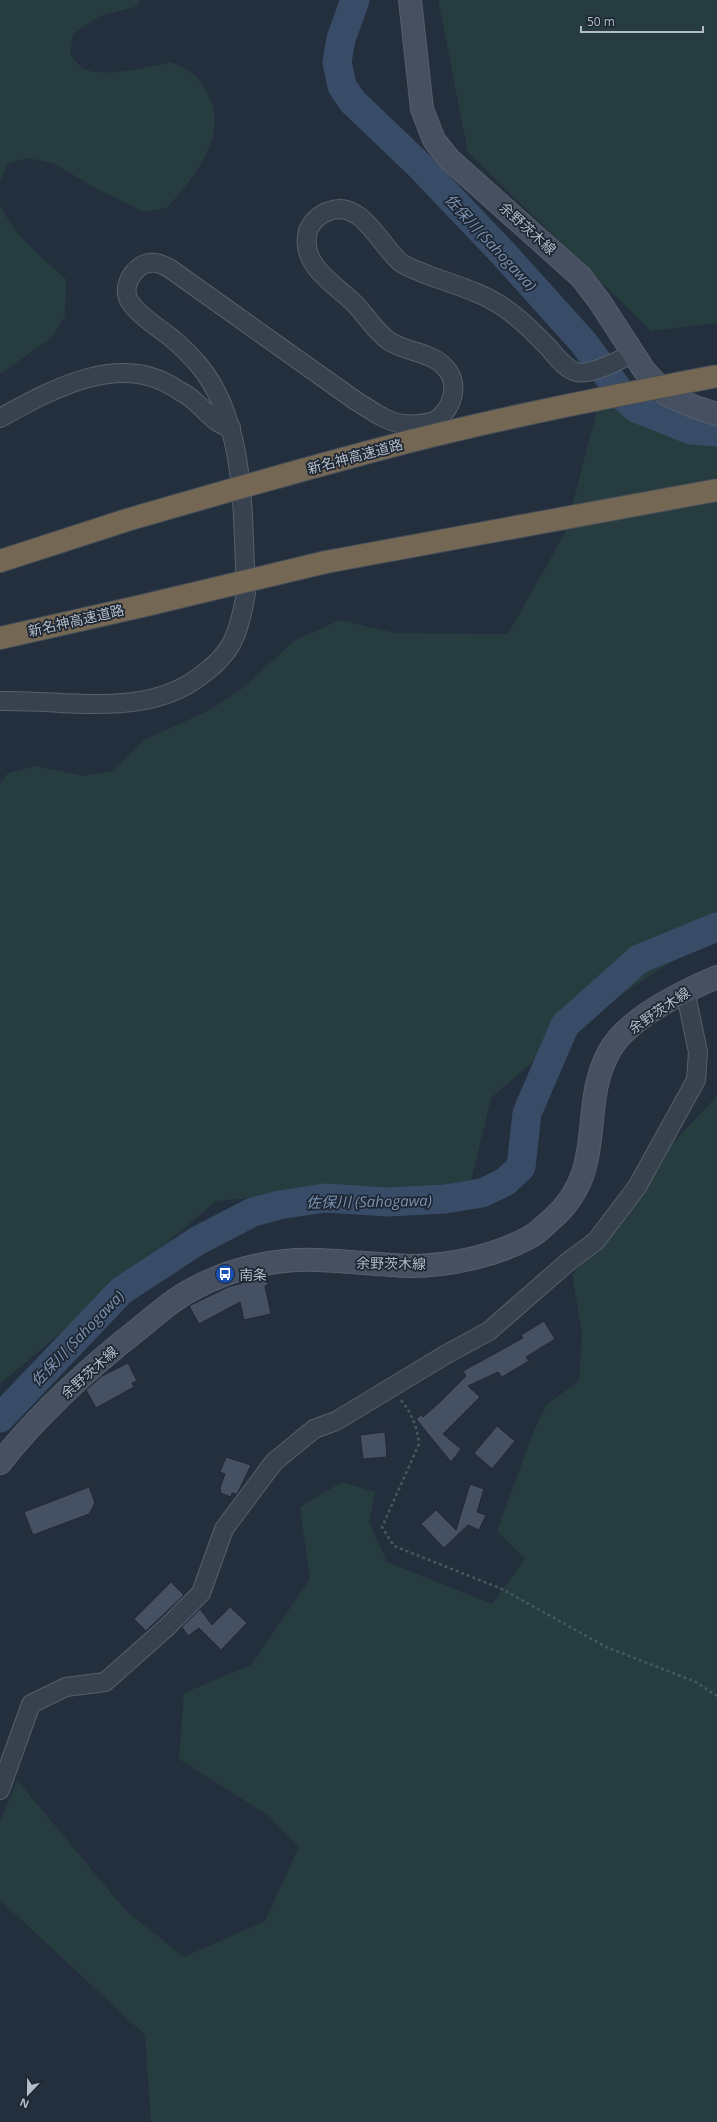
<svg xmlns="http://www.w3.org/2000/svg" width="717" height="2122" font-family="'Open Sans','Noto Sans JP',sans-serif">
	<rect width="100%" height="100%" fill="#242f3e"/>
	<!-- green -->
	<g fill="#263c3f">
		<path d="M0 0H141L135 7 100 16 73 34 70 54C73 58 78 64 82 68 100 79 151 67 171 62 178 66 187 69 193 74 199 78 204 87 207 93 231 135 194 177 167 208L144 212 97 189 55 164 29 158 8 163 0 182Z"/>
		<polygon points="438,0 717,0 717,323 651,331 468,152"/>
		<path d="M0 205C15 236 40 256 66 279L65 316 51 338 0 374Z"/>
		<polygon points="608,382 637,420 680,439 717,446 717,931 570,1029 491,1098 470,1185 355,1190 216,1201 0,1384 0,784 8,773 36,766 83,776 112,771 144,740 210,710 243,688 294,641 340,620 395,633 508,634 565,533 596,414 599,390"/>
		<polygon points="717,1096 717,2122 151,2122 145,2035 0,1900 0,1823 17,1780 126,1911 184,1957 265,1921 299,1847 269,1816 179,1759 184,1693 251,1665 310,1579 300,1507 342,1482 375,1492 369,1522 387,1562 492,1604 525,1559 497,1531 533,1433 546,1405 579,1381 582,1333 572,1275 659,1158"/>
	</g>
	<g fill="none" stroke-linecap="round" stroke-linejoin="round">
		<!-- river -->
		<g stroke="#394c67" stroke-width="29">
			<polyline points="355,0 341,39 337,62 342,86 353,102 419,165 501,251 583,342 623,396 636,408 691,430 717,432"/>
			<polyline points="0,1418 121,1291 197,1241 253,1212 279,1205 325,1198 388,1202 445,1199 482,1193 505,1182 521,1167 527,1113 565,1025 639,959 717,927"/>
		</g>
	</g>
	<!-- building -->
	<g fill="#455162" stroke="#1f2835">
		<polygon points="266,1276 268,1285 265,1286 271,1314 244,1320 240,1302 199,1324 189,1306 228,1287"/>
		<polygon points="544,1321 555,1339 526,1357 529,1361 502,1377 498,1372 468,1386 480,1397 443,1434 461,1449 451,1462 416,1419 421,1415 423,1417 440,1402 466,1376 463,1371 523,1338 521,1335"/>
		<polygon points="128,1363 137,1381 132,1383 134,1387 96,1408 86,1390 102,1376"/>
		<polygon points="497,1426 515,1441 492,1469 474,1453"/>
		<polygon points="385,1432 387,1457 363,1459 360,1435"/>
		<polygon points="226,1457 251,1465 238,1492 237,1494 232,1493 231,1497 221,1493 220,1488 225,1474 220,1472"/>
		<polygon points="470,1484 484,1489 477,1512 486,1515 479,1530 468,1525 444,1548 421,1524 436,1510 456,1530"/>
		<polygon points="89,1487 95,1503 89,1514 33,1535 24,1512"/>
		<polygon points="171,1582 184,1595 146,1631 134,1619"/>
		<polygon points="230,1607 247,1623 221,1650 199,1628 188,1636 182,1627 200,1609 212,1625"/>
	</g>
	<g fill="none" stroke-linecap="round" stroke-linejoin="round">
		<defs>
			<g id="street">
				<path d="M0 418C51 390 119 351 175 388 181 392 188 395 193 400 207 411 213 423 231 428"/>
				<path d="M0 701C68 699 146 720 203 674 215 665 227 654 233 640 240 626 243 609 246 593 242 520 248 423 198 364 191 356 182 347 174 340 162 330 133 312 128 298 122 283 138 260 155 263 159 263 165 266 169 268L356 401C370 409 386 422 403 424 411 425 429 424 436 420 452 409 459 387 448 371 434 351 407 353 389 341 376 332 366 316 356 305 335 284 299 265 308 231 311 222 320 214 329 211 361 199 380 245 400 262 408 268 419 271 428 275 451 284 479 291 500 305 518 316 533 332 548 347 556 356 564 368 576 372 589 376 621 360 632 353"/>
				<polyline points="0,1790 31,1704 66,1687 105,1682 166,1628 201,1593 224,1529 274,1462 314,1429 336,1421 445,1355 489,1331 569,1261 596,1241 637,1187 696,1080 698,1052 685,990"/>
			</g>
			<g id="secondary">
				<polyline points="410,0 422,109 434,140 449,159 581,277 600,302 644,370 667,395 695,407 717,414"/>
				<path d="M0 1463C40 1412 90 1367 141 1327 158 1313 175 1298 195 1288 232 1268 277 1258 319 1260 349 1261 380 1265 410 1266 449 1266 495 1256 530 1237 538 1233 545 1225 552 1219 609 1169 578 1108 609 1052 626 1019 684 991 717 977"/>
			</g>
			<g id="highway">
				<polyline points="0,561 127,520"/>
				<polyline points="0,638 142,606"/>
			</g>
		</defs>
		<!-- street casing -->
		<use href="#street" stroke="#565f6c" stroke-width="20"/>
		<!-- secondary casing -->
		<use href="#secondary" stroke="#565f6c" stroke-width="24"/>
		<!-- highway casing -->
		<use href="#highway" stroke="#434c59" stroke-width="24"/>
		<!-- path -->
		<path stroke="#44595c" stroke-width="2.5" stroke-dasharray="3 3" stroke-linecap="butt" d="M401 1400C412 1414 417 1426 419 1444L382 1527 394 1546 502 1589 606 1647 696 1682 717 1696"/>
		<!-- street -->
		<use href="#street" stroke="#38414e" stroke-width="18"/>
		<!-- secondary -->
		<use href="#secondary" stroke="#465061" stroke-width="22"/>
		<!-- highway -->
		<use href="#highway" stroke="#746855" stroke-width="22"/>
		<defs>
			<g id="highway-bridge">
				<path d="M127 520C220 493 313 466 407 442 509 416 613 396 717 376"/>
				<polyline points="142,606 326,562 717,490"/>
			</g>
		</defs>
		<!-- highway-bridge casing -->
		<use href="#highway-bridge" stroke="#434c59" stroke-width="24" stroke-linecap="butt"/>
		<!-- highway-bridge -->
		<use href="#highway-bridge" stroke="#746855" stroke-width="22"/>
	</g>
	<!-- icons -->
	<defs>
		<symbol id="bus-disc" viewBox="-11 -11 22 22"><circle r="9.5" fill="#1a4fb4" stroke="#1d2633"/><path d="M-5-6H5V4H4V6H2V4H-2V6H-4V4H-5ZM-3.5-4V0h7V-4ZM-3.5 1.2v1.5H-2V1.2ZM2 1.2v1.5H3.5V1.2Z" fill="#fff"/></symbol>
	</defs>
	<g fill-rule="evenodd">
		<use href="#bus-disc" x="214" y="1263" width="22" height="22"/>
	</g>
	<g text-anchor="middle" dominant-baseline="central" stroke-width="3.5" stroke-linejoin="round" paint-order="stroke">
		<!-- street labels -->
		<g font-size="14" fill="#b4bcc9" stroke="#1d2633">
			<text transform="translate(528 228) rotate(42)">余野茨木線</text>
			<text transform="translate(355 456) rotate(-15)">新名神高速道路</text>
			<text transform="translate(76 620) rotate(-13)">新名神高速道路</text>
			<text transform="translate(659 1010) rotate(-34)">余野茨木線</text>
			<text transform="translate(391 1263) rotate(1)">余野茨木線</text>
			<text transform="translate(89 1372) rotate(-42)">余野茨木線</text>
		</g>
		<!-- poi labels -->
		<g font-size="14" fill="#b4bcc9" stroke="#1d2633" text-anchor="start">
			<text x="239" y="1274">南条</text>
		</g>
		<!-- water labels -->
		<g font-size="15" font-style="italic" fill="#7c92b1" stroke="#1d2633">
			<text transform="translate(491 242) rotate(47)">佐保川 (Sahogawa)</text>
			<text transform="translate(369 1201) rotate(-1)">佐保川 (Sahogawa)</text>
			<text transform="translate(77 1338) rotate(-46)">佐保川 (Sahogawa)</text>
		</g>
	</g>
	<!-- north arrow -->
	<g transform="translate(28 2094) rotate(202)" stroke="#1d2633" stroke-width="3" paint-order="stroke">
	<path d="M0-3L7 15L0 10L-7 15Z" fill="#b4bcc9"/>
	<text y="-6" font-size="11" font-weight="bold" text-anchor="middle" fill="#b4bcc9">N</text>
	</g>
	<!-- scale -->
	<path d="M581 26v6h122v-6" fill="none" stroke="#b4bcc9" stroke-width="2"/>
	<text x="587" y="26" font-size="12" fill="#b4bcc9" stroke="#1d2633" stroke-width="3" paint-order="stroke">50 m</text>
</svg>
